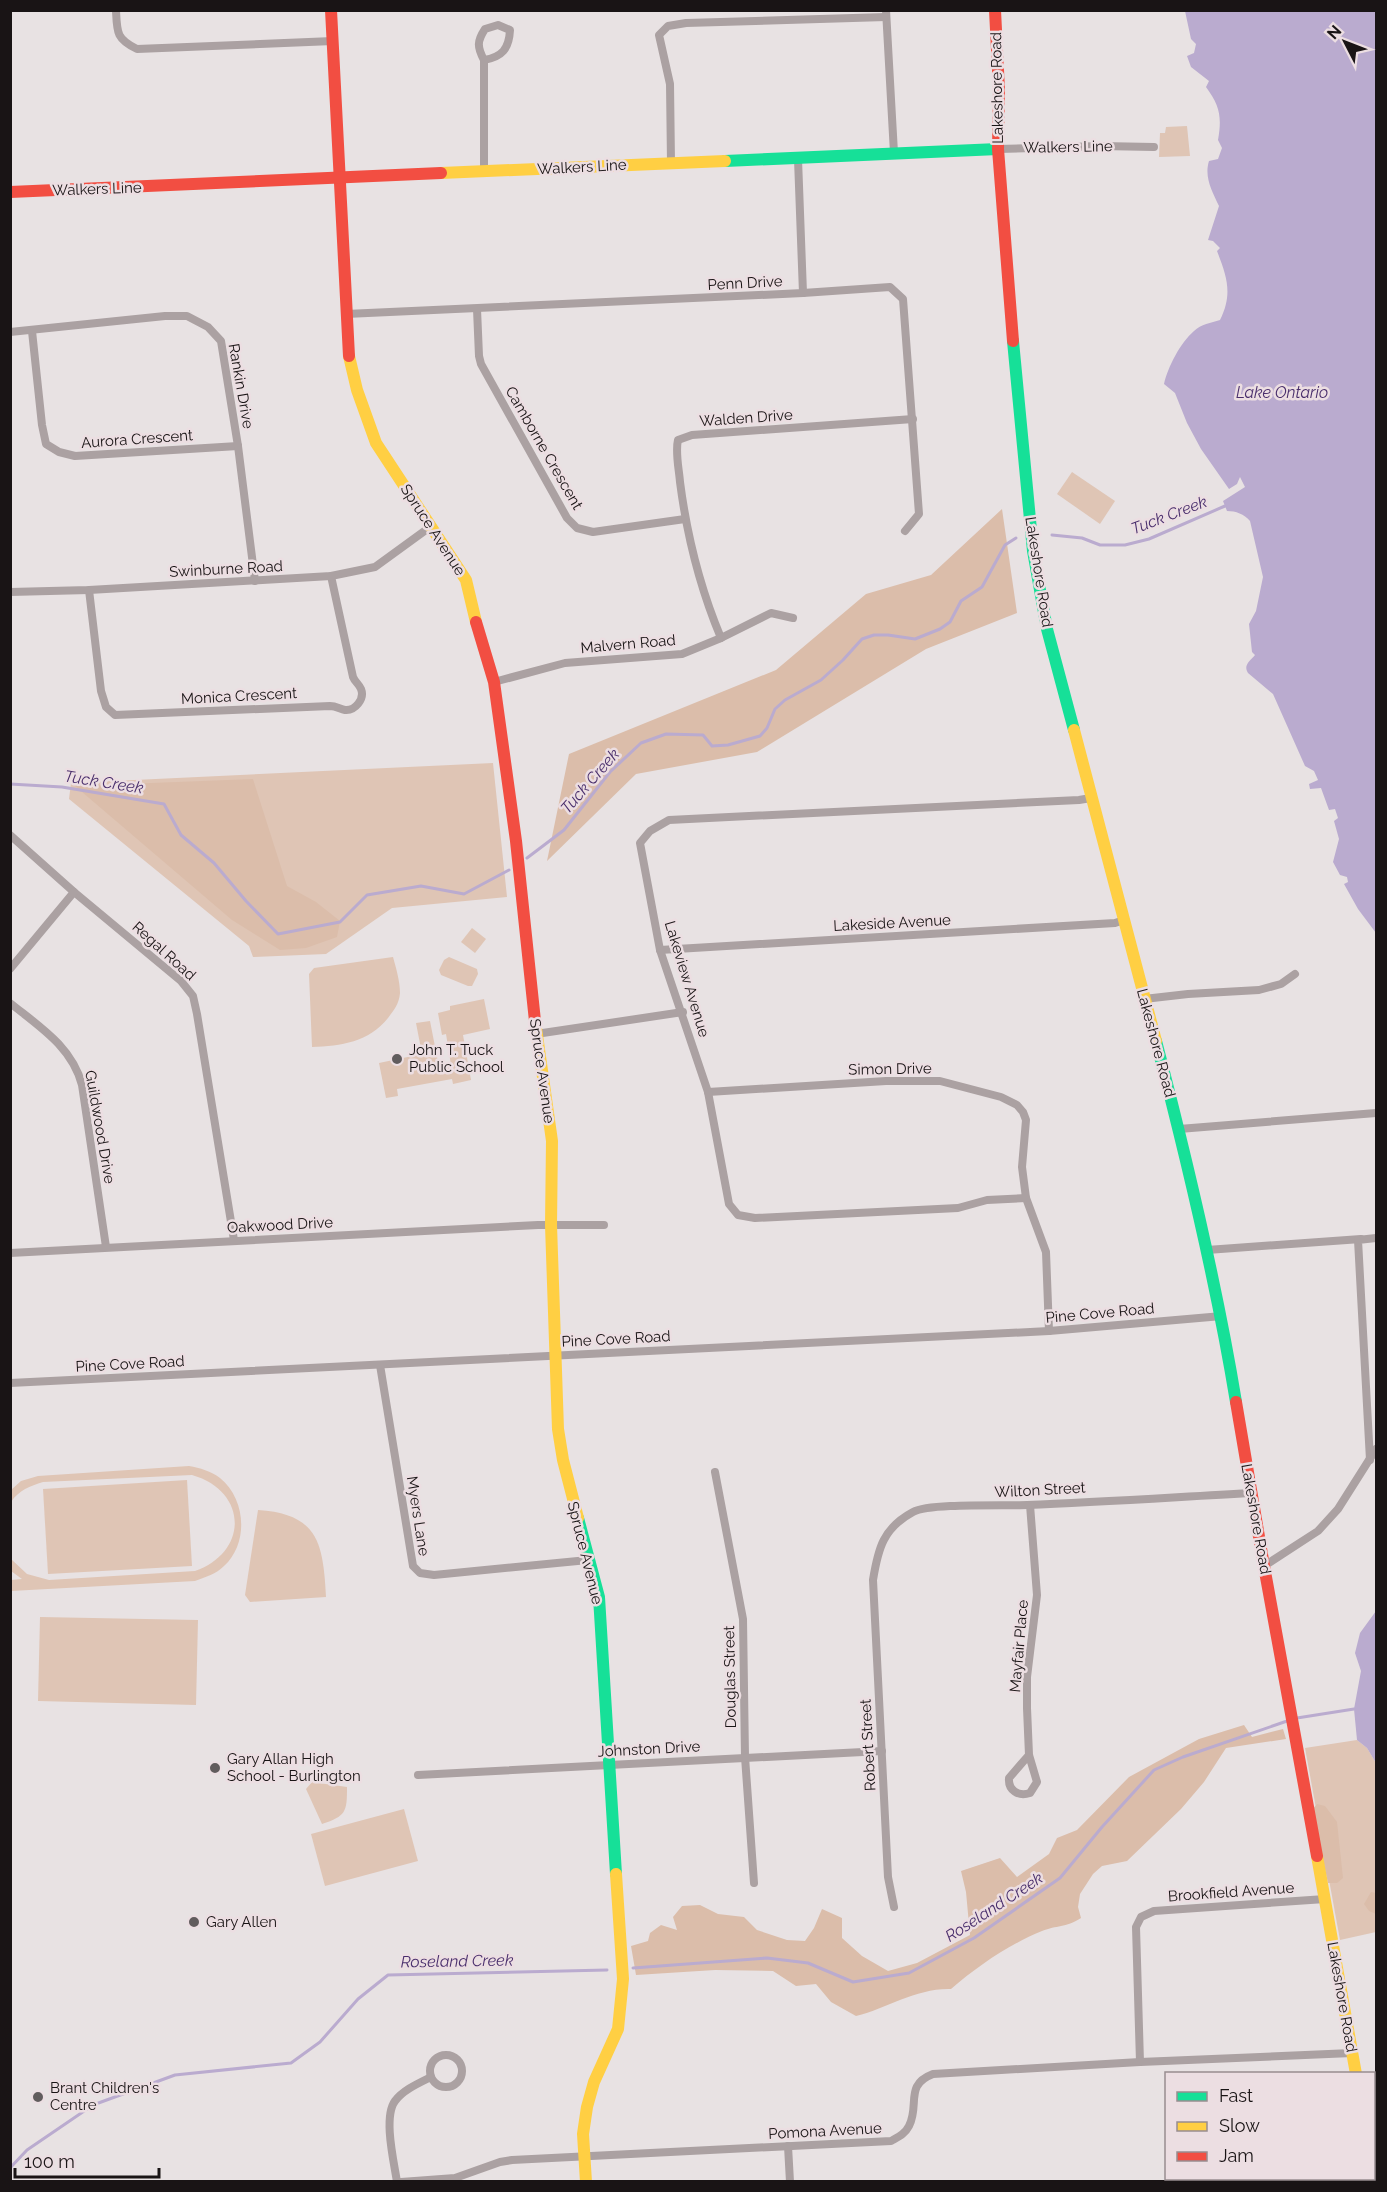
<svg xmlns="http://www.w3.org/2000/svg" width="1387" height="2192" font-family="Raleway,sans-serif">
	<rect width="100%" height="100%" fill="#e8e2e3"/>
	<!-- green -->
	<g fill="#dfc5b5">
		<polygon points="1187,126 1190,156 1159,157 1160,133 1165,133 1166,127"/>
		<polygon points="1072,472 1115,501 1100,524 1057,494"/>
		<polygon points="493,763 507,897 392,908 326,954 253,957 249,946 69,799 71,783"/>
		<polygon points="472,928 486,939 475,953 461,942"/>
		<path d="M393 957C396 968 400 981 400 993 399 1004 394 1010 388 1018 369 1042 341 1046 312 1047L309 974 314 968Z"/>
		<polygon points="449,957 477,969 478,974 472,986 468,986 441,975 439,970 444,960"/>
		<polygon points="484,999 490,1029 463,1035 471,1080 453,1084 452,1079 397,1089 398,1096 386,1098 379,1063 422,1054 416,1023 430,1021 439,1067 451,1065 446,1034 442,1035 438,1013 450,1010 450,1006"/>
		<path d="M189 1466C200 1468 211 1471 220 1478 246 1499 249 1543 224 1566 216 1574 206 1577 195 1581L11 1591V1580L22 1579 11 1571V1559L27 1574 49 1580 195 1571C249 1552 248 1491 192 1475L43 1482C30 1486 19 1490 11 1502V1490L21 1481 38 1476Z"/>
		<polygon points="187,1480 192,1566 48,1574 43,1489"/>
		<path d="M258 1510C319 1514 323 1544 326 1597L250 1602 245 1595Z"/>
		<polygon points="40,1617 198,1620 196,1705 38,1701"/>
		<polygon points="1357,1740 1367,1748 1376,1763 1376,1932 1340,1940 1305,1748"/>
		<path d="M312 1782 347 1787C347 1812 346 1816 322 1824L306 1789Z"/>
		<polygon points="404,1809 418,1861 325,1886 311,1834"/>
	</g>
	<!-- forest -->
	<g fill="#dbbdaa">
		<polygon points="1002,509 1017,613 926,649 757,752 636,774 547,861 569,754 776,670 866,594 931,575"/>
		<polygon points="253,779 287,886 316,902 340,921 337,937 306,948 280,950 232,920 75,786"/>
		<path d="M1244 1725 1252 1737 1283 1729 1286 1739 1226 1748 1204 1782 1181 1809 1127 1861 1102 1866 1093 1874 1080 1894 1078 1907 1081 1918C1065 1928 1057 1925 1042 1931 1008 1945 978 1966 951 1989 916 1988 888 2008 856 2016L831 2002 816 1984 796 1986 773 1971 715 1970 636 1975 631 1946 648 1941 650 1933 661 1925 677 1930 673 1917 682 1906 700 1905 718 1914 744 1917 757 1930 787 1940 805 1941 814 1928 822 1909 842 1918V1938L862 1956 888 1971 917 1963 970 1935 966 1892 961 1871 1000 1858 1017 1877 1049 1854 1057 1838 1077 1830 1129 1777 1199 1739Z"/>
		<polygon points="1317,1804 1325,1806 1337,1822 1343,1878 1337,1883 1328,1883 1312,1810"/>
		<polygon points="1371,1892 1376,1893 1376,1914 1369,1911 1364,1904"/>
	</g>
	<!-- water -->
	<g fill="#baabcf">
		<path d="M1185 11H1376V933L1358 909 1344 884 1348 882 1347 877 1340 875 1333 862 1339 839 1334 821 1338 818 1335 809 1329 810 1321 788 1310 789 1309 784 1318 780 1314 771 1305 766 1273 694 1248 673C1243 665 1250 661 1255 655L1252 652 1249 624 1256 611 1263 577 1250 521C1244 514 1236 511 1227 511L1223 501 1245 487 1240 477 1237 484 1229 489 1201 449 1187 423 1175 393 1164 384C1168 367 1180 343 1194 331 1201 324 1211 323 1220 320 1233 294 1227 277 1217 251L1220 248 1213 241 1208 240 1219 206C1212 191 1204 177 1209 161L1218 159 1222 148 1218 140C1222 117 1220 106 1206 87L1209 81 1191 67 1187 56 1194 53 1196 44 1191 39Z"/>
		<polygon points="1376,1611 1376,1763 1367,1748 1357,1740 1354,1709 1361,1671 1355,1653 1360,1633"/>
	</g>
	<g fill="none" stroke-linecap="round" stroke-linejoin="round">
		<!-- stream -->
		<g stroke="#baabcf" stroke-width="3">
			<polyline points="1052,535 1082,538 1100,545 1125,545 1149,539 1225,506"/>
			<polyline points="10,784 62,787 164,804 181,835 214,863 246,901 278,934 340,922 367,895 421,886 464,894 509,870"/>
			<polyline points="527,858 564,830 610,772 641,743 666,734 703,735 712,746 728,745 760,736 767,728 775,709 785,700 821,680 843,660 862,639 874,635 888,635 915,639 940,629 950,622 961,601 982,587 1005,545 1016,538"/>
			<polyline points="1297,1718 1354,1709"/>
			<polyline points="633,1968 767,1958 808,1963 853,1982 909,1973 974,1938 1060,1878 1102,1827 1154,1770 1183,1757 1290,1720"/>
			<polyline points="10,2168 27,2150 93,2105 175,2075 291,2063 320,2042 358,1999 388,1975 607,1970"/>
		</g>
		<!-- street -->
		<g stroke="#aba1a2" stroke-width="8">
			<path d="M116 10C117 32 116 39 137 49L333 41"/>
			<polyline points="886,10 894,153"/>
			<path d="M484 60C502 57 509 49 510 30L498 25 485 29C477 41 477 47 484 60V172"/>
			<polyline points="998,149 1101,146 1154,147"/>
			<polyline points="798,159 803,293"/>
			<polyline points="671,163 670,84 659,35 668,26 686,23 886,17"/>
			<polyline points="477,309 479,356 481,364 567,518 577,528 593,532 685,519"/>
			<polyline points="346,314 803,293 890,287 903,299 919,514 905,531"/>
			<polyline points="32,331 42,425 46,444 59,452 75,456 238,446"/>
			<polyline points="10,332 165,316 187,316 208,327 221,341 238,446 255,581"/>
			<path d="M89 590 101 691 106 707 115 715 330 706C336 706 340 709 345 710 355 711 365 699 361 689 359 684 355 682 353 677L331 576"/>
			<polyline points="10,592 89,590 331,576 375,567 430,527"/>
			<path d="M721 638C700 588 687 536 680 482 679 469 675 452 678 440L692 435 913 419"/>
			<polyline points="494,682 565,663 682,654 721,638 771,613 793,618"/>
			<polyline points="10,835 74,892 181,981 193,996 197,1014 234,1240"/>
			<polyline points="660,950 1115,923 1124,920"/>
			<polyline points="10,969 74,892"/>
			<polyline points="1144,999 1188,994 1259,990 1281,984 1295,974"/>
			<path d="M10 1003C40 1027 72 1047 82 1085L106 1247"/>
			<polyline points="536,1034 683,1012"/>
			<polyline points="708,1092 886,1081 940,1081 1001,1097 1017,1105 1023,1112 1026,1120 1022,1167 1026,1198 1046,1252 1049,1331"/>
			<polyline points="1179,1129 1376,1113"/>
			<polyline points="1026,1198 987,1200 958,1208 755,1218 738,1215 729,1204 708,1092 660,950 640,843 650,831 669,820 1079,800 1091,798"/>
			<polyline points="1207,1250 1361,1239"/>
			<polyline points="10,1253 538,1225 604,1225"/>
			<polyline points="380,1365 413,1566 420,1573 434,1575 588,1560"/>
			<polyline points="10,1383 1049,1331 1222,1316"/>
			<polyline points="1370,1460 1358,1240 1376,1238"/>
			<polyline points="715,1472 743,1619 745,1757 754,1883"/>
			<polyline points="1264,1566 1318,1531 1338,1509 1376,1449"/>
			<path d="M1029 1755 1009 1778C1008 1790 1018 1797 1030 1793L1037 1782 1029 1755 1027 1708V1677L1037 1595 1030 1505"/>
			<polyline points="418,1775 882,1751"/>
			<path d="M894 1907 888 1877 873 1580C878 1549 883 1528 913 1512 930 1503 1003 1506 1027 1505 1102 1502 1177 1497 1252 1493"/>
			<circle cx="446" cy="2071" r="16"/>
			<polyline points="1140,2062 1136,1927 1141,1917 1154,1911 1325,1899"/>
			<polyline points="788,2146 790,2182"/>
			<path d="M397 2182C394 2162 383 2117 395 2101 403 2090 419 2083 431 2077"/>
			<path d="M401 2182 455 2178 500 2162 512 2160 891 2141C898 2137 905 2134 909 2126 920 2105 904 2085 933 2074L1140 2062 1352 2053"/>
			<polyline points="1204,2182 1208,2179 1212,2182"/>
		</g>
		<!-- fast -->
		<g stroke="#16e098" stroke-width="12">
			<polyline points="725,161 998,149"/>
			<polyline points="1013,341 1033,551 1047,629 1074,730"/>
			<path d="M1156 1041C1187 1160 1216 1280 1236 1402"/>
			<polyline points="578,1518 599,1597 616,1874"/>
		</g>
		<!-- slow -->
		<g stroke="#ffcf43" stroke-width="12">
			<polyline points="441,173 725,161"/>
			<polyline points="349,356 357,390 376,443 466,580 476,622"/>
			<polyline points="1074,730 1156,1041"/>
			<polyline points="535,1021 552,1141 551,1225 558,1429 563,1460 578,1518"/>
			<polyline points="1317,1856 1356,2074"/>
			<polyline points="1373,2178 1374,2182"/>
			<polyline points="586,2182 583,2134 587,2107 594,2082 618,2029 623,1979 616,1874"/>
		</g>
		<!-- jam -->
		<g stroke="#f24e42" stroke-width="12">
			<polyline points="331,10 349,356"/>
			<polyline points="995,10 999,90 998,149 1013,341"/>
			<polyline points="10,192 441,173"/>
			<polyline points="476,622 494,682 516,841 535,1021"/>
			<polyline points="1236,1402 1264,1566 1317,1856"/>
		</g>
	</g>
	<!-- markers -->
	<g fill="#615c5d" stroke="#ecdee2" stroke-width="2">
		<circle cx="397" cy="1059" r="6"/>
		<circle cx="215" cy="1768" r="6"/>
		<circle cx="194" cy="1922" r="6"/>
		<circle cx="38" cy="2097" r="6"/>
	</g>
	<g text-anchor="middle" dominant-baseline="central" stroke-width="5" stroke-linejoin="round" paint-order="stroke">
		<!-- street labels -->
		<g font-size="15" fill="#191415" stroke="#ecdee2">
			<text transform="translate(997 88) rotate(-91)">Lakeshore Road</text>
			<text transform="translate(1068 147) rotate(-1)">Walkers Line</text>
			<text transform="translate(582 167) rotate(-3)">Walkers Line</text>
			<text transform="translate(97 189) rotate(-2)">Walkers Line</text>
			<text transform="translate(745 283) rotate(-3)">Penn Drive</text>
			<text transform="translate(241 386) rotate(80)">Rankin Drive</text>
			<text transform="translate(746 418) rotate(-4)">Walden Drive</text>
			<text transform="translate(137 439) rotate(-4)">Aurora Crescent</text>
			<text transform="translate(544 448) rotate(60)">Camborne Crescent</text>
			<text transform="translate(433 530) rotate(57)">Spruce Avenue</text>
			<text transform="translate(226 569) rotate(-3)">Swinburne Road</text>
			<text transform="translate(1039 572) rotate(81)">Lakeshore Road</text>
			<text transform="translate(628 644) rotate(-5)">Malvern Road</text>
			<text transform="translate(239 696) rotate(-3)">Monica Crescent</text>
			<text transform="translate(892 923) rotate(-3)">Lakeside Avenue</text>
			<text transform="translate(164 951) rotate(42)">Regal Road</text>
			<text transform="translate(687 979) rotate(73)">Lakeview Avenue</text>
			<text transform="translate(1156 1043) rotate(75)">Lakeshore Road</text>
			<text transform="translate(890 1069) rotate(-1)">Simon Drive</text>
			<text transform="translate(542 1071) rotate(82)">Spruce Avenue</text>
			<text transform="translate(100 1127) rotate(80)">Guildwood Drive</text>
			<text transform="translate(280 1225) rotate(-3)">Oakwood Drive</text>
			<text transform="translate(1100 1313) rotate(-5)">Pine Cove Road</text>
			<text transform="translate(616 1339) rotate(-3)">Pine Cove Road</text>
			<text transform="translate(130 1364) rotate(-3)">Pine Cove Road</text>
			<text transform="translate(1040 1490) rotate(-3)">Wilton Street</text>
			<text transform="translate(418 1516) rotate(81)">Myers Lane</text>
			<text transform="translate(1256 1519) rotate(80)">Lakeshore Road</text>
			<text transform="translate(585 1553) rotate(76)">Spruce Avenue</text>
			<text transform="translate(1019 1646) rotate(-85)">Mayfair Place</text>
			<text transform="translate(730 1677) rotate(-91)">Douglas Street</text>
			<text transform="translate(868 1745) rotate(-93)">Robert Street</text>
			<text transform="translate(649 1749) rotate(-3)">Johnston Drive</text>
			<text transform="translate(1231 1892) rotate(-4)">Brookfield Avenue</text>
			<text transform="translate(1342 1997) rotate(80)">Lakeshore Road</text>
			<text transform="translate(825 2131) rotate(-3)">Pomona Avenue</text>
		</g>
		<!-- poi labels -->
		<g font-size="15" fill="#191415" stroke="#ecdee2" text-anchor="start">
			<text x="409" y="1050">John T. Tuck<tspan x="409" dy="17">Public School</tspan></text>
			<text x="227" y="1759">Gary Allan High<tspan x="227" dy="17">School - Burlington</tspan></text>
			<text x="206" y="1922">Gary Allen</text>
			<text x="50" y="2088">Brant Children's<tspan x="50" dy="17">Centre</tspan></text>
		</g>
		<!-- water labels -->
		<g font-size="16" font-style="italic" fill="#492e6c" stroke="#ecdee2">
			<text x="1282" y="392">Lake Ontario</text>
			<text transform="translate(1169 515) rotate(-21)">Tuck Creek</text>
			<text transform="translate(590 781) rotate(-49)">Tuck Creek</text>
			<text transform="translate(104 782) rotate(9)">Tuck Creek</text>
			<text transform="translate(994 1907) rotate(-33)">Roseland Creek</text>
			<text transform="translate(457 1961) rotate(-1)">Roseland Creek</text>
		</g>
	</g>
	<!-- border -->
	<rect width="1387" height="2192" fill="none" stroke="#191415" stroke-width="24"/>
	<!-- legend -->
	<rect x="1165" y="2072" width="210" height="108" fill="#ecdee2" stroke="#988d90" stroke-width="1.5"/>
	<rect x="1177" y="2092" width="30" height="9" fill="#16e098" stroke="#988d90" stroke-width="1.5"/>
	<text x="1219" y="2102" font-size="18" fill="#191415">Fast</text>
	<rect x="1177" y="2122" width="30" height="9" fill="#ffcf43" stroke="#988d90" stroke-width="1.5"/>
	<text x="1219" y="2132" font-size="18" fill="#191415">Slow</text>
	<rect x="1177" y="2152" width="30" height="9" fill="#f24e42" stroke="#988d90" stroke-width="1.5"/>
	<text x="1219" y="2162" font-size="18" fill="#191415">Jam</text>
	<!-- north arrow -->
	<g transform="translate(1345 42) rotate(312)" stroke="#ecdee2" stroke-width="4.5" paint-order="stroke">
	<path d="M0-4.5L10 22L0 15L-10 22Z" fill="#191415"/>
	<text y="-9" font-size="16" font-weight="bold" text-anchor="middle" fill="#191415">N</text>
	</g>
	<!-- scale -->
	<path d="M15 2168v9h144v-9" fill="none" stroke="#191415" stroke-width="3"/>
	<text x="24" y="2168" font-size="18" fill="#191415" stroke="#ecdee2" stroke-width="4.5" paint-order="stroke">100 m</text>
</svg>
